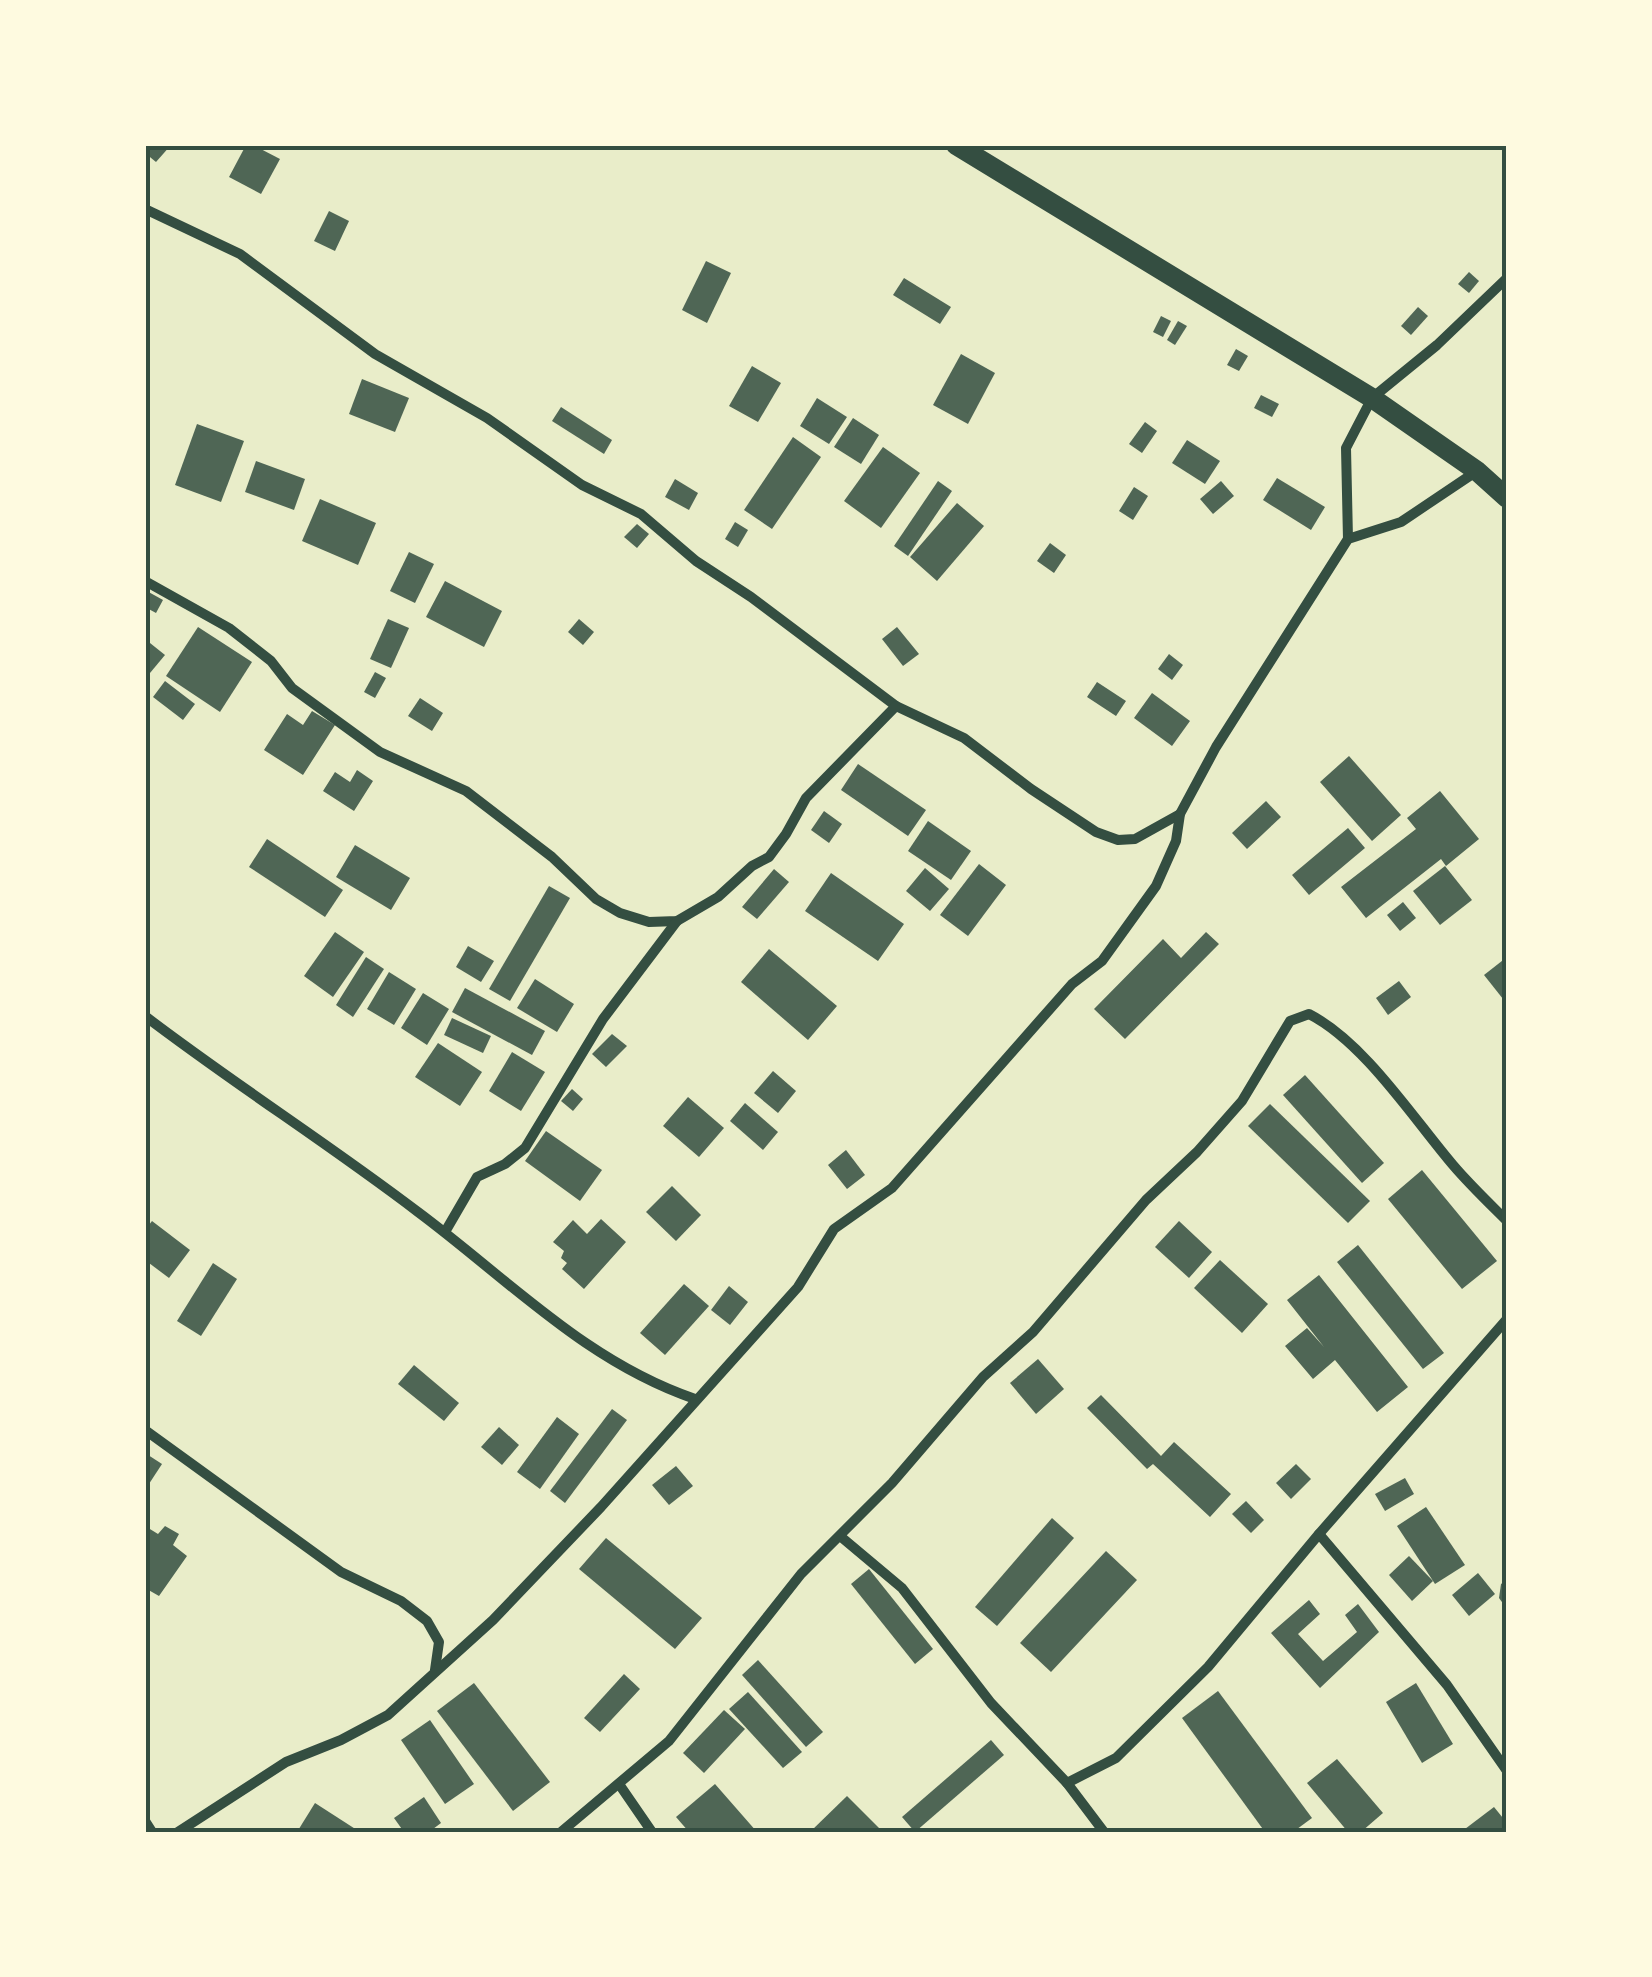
<svg xmlns="http://www.w3.org/2000/svg" width="1652" height="1977" font-family="'Space Grotesk',sans-serif">
	<rect width="100%" height="100%" fill="#e9edc9"/>
	<!-- building -->
	<g fill="#4f6655">
		<polygon points="145,145 171,145 156,162 145,153"/>
		<polygon points="246,145 253,145 280,159 261,194 229,177"/>
		<polygon points="329,211 349,221 335,251 314,241"/>
		<polygon points="706,261 731,273 707,323 682,310"/>
		<polygon points="1469,272 1479,281 1469,293 1458,284"/>
		<polygon points="904,278 951,307 940,324 893,295"/>
		<polygon points="1418,307 1428,316 1411,335 1401,326"/>
		<polygon points="1161,316 1171,321 1163,337 1153,332"/>
		<polygon points="1178,321 1187,326 1175,345 1167,340"/>
		<polygon points="1236,349 1248,356 1239,371 1227,365"/>
		<polygon points="961,354 995,373 968,424 933,405"/>
		<polygon points="752,366 781,383 758,422 729,406"/>
		<polygon points="362,379 409,398 395,432 349,414"/>
		<polygon points="1261,395 1279,404 1272,417 1254,408"/>
		<polygon points="817,398 847,417 829,444 800,426"/>
		<polygon points="561,407 612,440 604,454 552,421"/>
		<polygon points="853,418 879,435 861,464 834,447"/>
		<polygon points="1145,422 1157,431 1142,453 1129,444"/>
		<polygon points="197,424 244,441 221,502 175,485"/>
		<polygon points="793,437 821,457 772,529 744,510"/>
		<polygon points="1187,440 1220,461 1205,484 1172,463"/>
		<polygon points="883,447 920,473 881,528 844,501"/>
		<polygon points="256,461 305,479 294,510 245,492"/>
		<polygon points="1277,478 1325,507 1311,530 1263,500"/>
		<polygon points="675,479 698,493 689,510 665,497"/>
		<polygon points="938,481 952,491 908,556 894,546"/>
		<polygon points="1221,481 1234,496 1213,514 1200,499"/>
		<polygon points="1134,487 1148,496 1133,520 1119,511"/>
		<polygon points="320,499 376,523 358,565 302,541"/>
		<polygon points="957,503 984,526 937,581 910,557"/>
		<polygon points="735,522 748,530 738,547 725,539"/>
		<polygon points="637,524 649,534 637,548 624,537"/>
		<polygon points="1050,543 1066,555 1054,573 1037,561"/>
		<polygon points="409,552 434,564 415,603 390,591"/>
		<polygon points="445,581 502,611 484,647 426,617"/>
		<polygon points="145,590 163,600 156,613 145,607"/>
		<polygon points="388,619 409,628 391,668 370,659"/>
		<polygon points="579,619 594,632 583,645 568,632"/>
		<polygon points="198,627 252,662 220,712 166,676"/>
		<polygon points="897,627 919,654 903,666 882,639"/>
		<polygon points="145,639 165,655 145,679"/>
		<polygon points="1169,654 1183,665 1172,680 1158,669"/>
		<polygon points="375,672 386,678 375,698 364,692"/>
		<polygon points="165,681 195,704 183,720 153,697"/>
		<polygon points="1097,682 1126,701 1116,716 1087,697"/>
		<polygon points="1152,693 1190,721 1172,746 1134,718"/>
		<polygon points="420,698 443,713 432,731 408,716"/>
		<polygon points="312,711 335,725 303,775 264,750 287,714 303,725"/>
		<polygon points="1349,756 1401,815 1372,841 1320,782"/>
		<polygon points="858,764 926,810 908,836 841,790"/>
		<polygon points="357,770 373,781 354,811 323,791 335,772 350,782"/>
		<polygon points="1440,791 1479,839 1446,866 1441,859 1366,918 1341,887 1416,829 1407,818"/>
		<polygon points="1266,801 1281,817 1247,849 1232,833"/>
		<polygon points="824,811 842,824 829,843 811,830"/>
		<polygon points="928,821 971,851 951,880 908,851"/>
		<polygon points="1348,828 1365,848 1309,895 1292,875"/>
		<polygon points="267,839 343,890 325,917 249,867"/>
		<polygon points="355,845 410,878 391,910 336,877"/>
		<polygon points="979,864 1006,885 968,936 940,915"/>
		<polygon points="1445,866 1472,900 1440,925 1413,891"/>
		<polygon points="925,868 949,889 930,911 906,891"/>
		<polygon points="774,869 789,882 757,919 742,907"/>
		<polygon points="831,873 904,924 878,961 805,911"/>
		<polygon points="549,886 570,898 510,1001 489,989"/>
		<polygon points="1403,902 1416,918 1400,931 1387,915"/>
		<polygon points="335,932 364,952 333,997 304,976"/>
		<polygon points="1206,932 1219,944 1125,1039 1094,1009 1163,939 1181,958"/>
		<polygon points="468,946 494,961 481,982 456,967"/>
		<polygon points="769,949 837,1006 808,1040 741,982"/>
		<polygon points="366,957 384,969 353,1017 336,1005"/>
		<polygon points="1507,957 1507,1004 1484,975"/>
		<polygon points="389,972 416,989 394,1025 367,1009"/>
		<polygon points="535,979 574,1004 557,1032 517,1008"/>
		<polygon points="1399,981 1411,997 1388,1015 1376,998"/>
		<polygon points="465,988 545,1031 532,1055 452,1012"/>
		<polygon points="423,993 449,1009 427,1045 401,1028"/>
		<polygon points="452,1018 491,1036 483,1053 444,1035"/>
		<polygon points="612,1034 627,1046 606,1067 592,1054"/>
		<polygon points="438,1043 482,1072 460,1106 415,1077"/>
		<polygon points="512,1052 545,1072 521,1111 489,1091"/>
		<polygon points="773,1071 796,1091 778,1113 754,1093"/>
		<polygon points="1305,1075 1384,1163 1362,1183 1283,1095"/>
		<polygon points="572,1089 583,1099 573,1111 561,1101"/>
		<polygon points="688,1097 724,1128 699,1157 663,1126"/>
		<polygon points="745,1103 778,1132 763,1150 730,1121"/>
		<polygon points="1270,1104 1370,1201 1348,1223 1248,1126"/>
		<polygon points="546,1131 602,1170 580,1201 525,1161"/>
		<polygon points="846,1150 865,1175 847,1189 828,1165"/>
		<polygon points="1422,1170 1497,1261 1462,1289 1388,1199"/>
		<polygon points="672,1186 701,1215 676,1241 646,1212"/>
		<polygon points="601,1219 626,1242 584,1289 562,1269 567,1263 561,1258 564,1251 553,1242 573,1220 587,1234"/>
		<polygon points="152,1221 190,1250 169,1278 145,1260 145,1230"/>
		<polygon points="1179,1221 1212,1252 1189,1278 1155,1247"/>
		<polygon points="1358,1245 1444,1353 1423,1369 1337,1262"/>
		<polygon points="1220,1260 1268,1304 1242,1333 1194,1288"/>
		<polygon points="213,1263 237,1279 201,1336 177,1321"/>
		<polygon points="1319,1275 1408,1387 1377,1412 1335,1360 1313,1379 1285,1346 1307,1328 1324,1347 1287,1300"/>
		<polygon points="684,1284 709,1306 665,1355 640,1333"/>
		<polygon points="729,1286 748,1302 730,1325 711,1310"/>
		<polygon points="1038,1359 1064,1389 1036,1414 1010,1383"/>
		<polygon points="414,1365 459,1403 444,1421 398,1384"/>
		<polygon points="1101,1395 1161,1456 1174,1442 1231,1494 1210,1517 1153,1464 1147,1469 1087,1408"/>
		<polygon points="612,1409 627,1420 565,1503 550,1491"/>
		<polygon points="557,1417 579,1434 540,1489 517,1472"/>
		<polygon points="499,1427 519,1445 502,1465 481,1447"/>
		<polygon points="145,1453 162,1464 145,1490"/>
		<polygon points="1296,1464 1311,1479 1291,1499 1276,1483"/>
		<polygon points="676,1466 693,1486 669,1505 652,1485"/>
		<polygon points="1405,1478 1414,1494 1385,1511 1375,1494"/>
		<polygon points="1246,1501 1264,1520 1251,1533 1232,1514"/>
		<polygon points="1426,1507 1465,1565 1435,1584 1397,1526"/>
		<polygon points="1052,1518 1074,1538 997,1626 975,1607"/>
		<polygon points="145,1526 158,1534 165,1526 179,1534 173,1545 187,1556 159,1596 145,1588"/>
		<polygon points="606,1538 702,1618 675,1649 579,1569"/>
		<polygon points="1106,1551 1137,1580 1051,1672 1020,1643"/>
		<polygon points="1409,1556 1433,1581 1412,1601 1389,1575"/>
		<polygon points="869,1569 933,1649 915,1664 851,1584"/>
		<polygon points="1478,1573 1495,1594 1469,1616 1452,1595"/>
		<polygon points="1507,1580 1507,1609 1499,1598 1501,1584"/>
		<polygon points="1309,1600 1320,1614 1298,1634 1323,1661 1357,1632 1345,1615 1358,1604 1379,1632 1320,1688 1271,1633"/>
		<polygon points="758,1660 823,1732 806,1747 742,1675"/>
		<polygon points="624,1674 640,1689 600,1732 584,1718"/>
		<polygon points="474,1683 550,1782 513,1811 437,1711"/>
		<polygon points="1416,1683 1453,1744 1422,1763 1386,1702"/>
		<polygon points="1218,1691 1312,1818 1293,1832 1265,1832 1182,1718"/>
		<polygon points="748,1692 802,1752 783,1768 729,1709"/>
		<polygon points="724,1710 745,1729 704,1773 683,1753"/>
		<polygon points="430,1720 474,1784 445,1804 401,1740"/>
		<polygon points="991,1740 1004,1755 915,1832 902,1817"/>
		<polygon points="1337,1759 1383,1813 1361,1832 1348,1832 1307,1783"/>
		<polygon points="715,1784 757,1832 689,1832 676,1817"/>
		<polygon points="847,1796 883,1832 810,1832"/>
		<polygon points="424,1797 441,1823 429,1832 404,1832 394,1818"/>
		<polygon points="315,1803 360,1832 297,1832"/>
		<polygon points="1494,1807 1507,1823 1507,1832 1461,1832"/>
	</g>
	<g fill="none" stroke-linecap="round" stroke-linejoin="round">
		<!-- minor -->
		<g stroke="#344e41" stroke-width="10">
			<polyline points="145,209 240,254 375,354 487,418 582,485 641,514 696,561 751,597 896,706 964,738 1031,789 1096,832 1118,840 1135,839 1180,814"/>
			<polyline points="1348,539 1346,448 1372,398 1437,345 1507,278"/>
			<polyline points="145,581 229,628 271,661 292,688 380,752 466,791 552,857 596,899 620,913 649,922 677,921 718,897 752,866 769,857 786,834 806,798 896,706"/>
			<path d="M145 1016C234 1084 329 1144 418 1212 508 1279 586 1362 695 1399"/>
			<polyline points="445,1232 477,1177 505,1164 525,1148 603,1019 677,921"/>
			<polyline points="145,1430 341,1572 401,1601 427,1621 439,1642 435,1670"/>
			<polyline points="1319,1534 1447,1685 1507,1771"/>
			<polyline points="840,1536 902,1588 991,1703 1067,1783 1116,1758 1208,1667 1319,1534 1507,1319"/>
			<polyline points="1067,1783 1104,1832"/>
			<polyline points="619,1784 652,1832"/>
			<polyline points="145,1821 152,1832"/>
			<polyline points="178,1832 286,1762 341,1740 388,1715 493,1620 601,1507 798,1287 834,1229 892,1188 1072,984 1102,961 1156,886 1176,841 1180,814 1216,747 1348,539 1401,522 1477,471"/>
			<path d="M561 1832 669 1741 801 1574 892 1483 983 1377 1033 1332 1146 1200 1197 1152 1242 1101 1290 1021 1309 1014C1364 1042 1413 1118 1453 1165 1470 1185 1489 1203 1507 1221"/>
		</g>
		<!-- secondary -->
		<polyline stroke="#344e41" stroke-width="20" points="956,145 1372,398 1477,471 1507,498"/>
	</g>
	<!-- border -->
	<rect width="1652" height="1977" fill="none" stroke="#fefae0" stroke-width="295"/>
	<rect x="148" y="148" width="1356" height="1682" fill="none" stroke="#344e41" stroke-width="4"/>
</svg>
